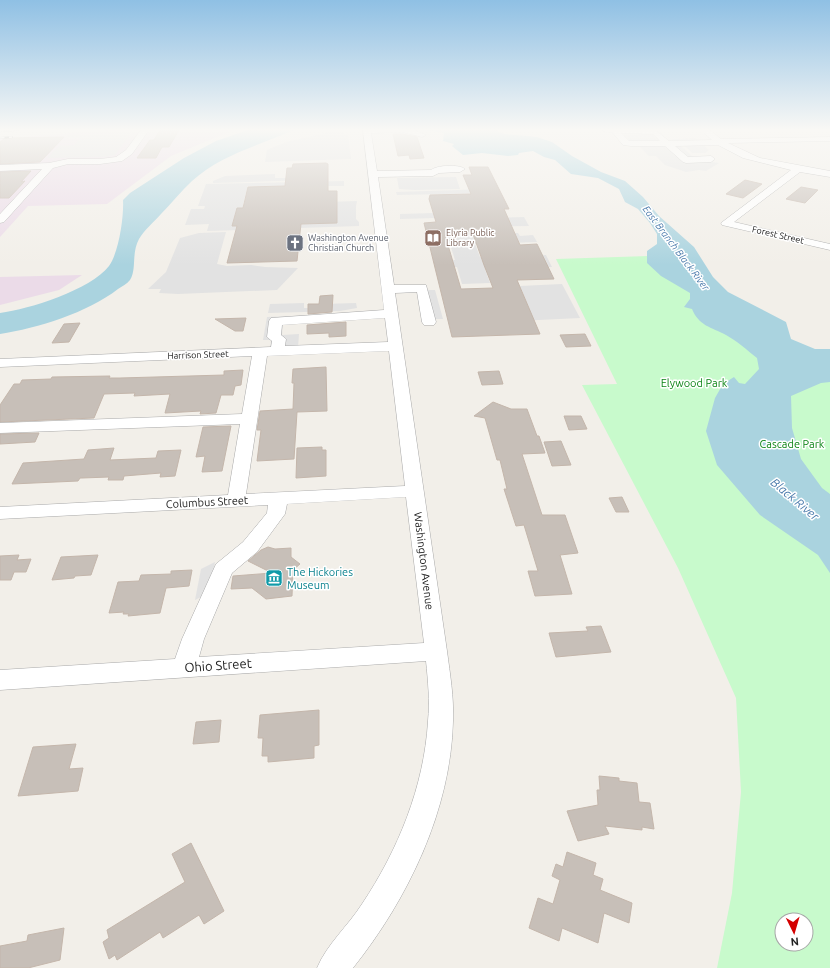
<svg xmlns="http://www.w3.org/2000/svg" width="830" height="968" font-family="Ubuntu,sans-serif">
	<rect width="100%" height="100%" fill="#f2efe9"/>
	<!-- industrial -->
	<g fill="#ebdbe8">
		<polygon points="106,130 234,130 171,156 107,204 28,206 0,237 0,139"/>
		<polygon points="82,275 59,290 0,305 0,277"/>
	</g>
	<!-- park -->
	<path fill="#c8facc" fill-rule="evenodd" d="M679 255 699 281 830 366V968H717L732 893 741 792 736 698 678 568 582 385 617 384 556 259ZM782 920H806V944H782Z"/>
	<!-- parking -->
	<g fill="#e2e2e2" fill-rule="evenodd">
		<polygon points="335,131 348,134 351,159 265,162 267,150 286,142"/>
		<polygon points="659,131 670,142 676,142 672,139 696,138 709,150 705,153 692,153 684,145 680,145 695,159 708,158 715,160 712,162 719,163 706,171 699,170 686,172 665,165 656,156 649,156 639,146 643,146 622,143 611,132"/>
		<polygon points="131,133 115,155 104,157 47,158 59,146 74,145 81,138 65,138 68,135"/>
		<polygon points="275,174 275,178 288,178 309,180 213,183 213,181 225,176"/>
		<polygon points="456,177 460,189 415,190 399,189 397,178"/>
		<path d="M344 181V186H248L243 205 357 201 356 206V219L359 222V226L207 231 209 224 185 225 191 209H204L205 206H198L206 184ZM337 206V223L232 226 237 209Z"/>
		<polygon points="489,189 490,193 397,195 396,192"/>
		<polygon points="434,213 436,218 400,219 400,214"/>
		<polygon points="524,217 529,226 445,227 442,220"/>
		<polygon points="226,232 217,264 227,266 251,265 265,267 298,268 277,290 178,294 159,293 161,289 148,289 166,272 180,238 199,233"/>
		<polygon points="518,233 520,236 533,235 537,242 475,244 480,257 546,255 552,267 485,269 490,283 462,284 457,267 441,268 440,261 455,260 447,235"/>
		<polygon points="562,284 580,318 495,322 491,312 530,310 520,286"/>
		<polygon points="424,290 435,290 443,319 432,319"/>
		<polygon points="304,303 304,308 322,308 323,304 356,303 357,308 340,311 268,313 270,304"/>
		<polygon points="365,313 283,323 282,335 299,334 298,348 270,349 271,340 263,340 267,317"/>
		<polygon points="215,562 209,593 195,600 201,569"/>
	</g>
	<!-- water -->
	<g fill="#aad3df">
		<path d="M248 130H294C260 145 220 155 192 181 181 191 171 204 161 214 154 222 144 230 139 239 131 254 137 269 130 280 127 284 122 286 118 289 87 313 38 328 0 334V313C30 309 90 290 109 266 119 252 124 216 123 200L130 193 184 158 216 141Z"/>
		<path d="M426 130H495L504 134 537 137 552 142 572 156 601 172 625 181 643 197 659 216 694 247 713 277 728 292 786 322 791 339 815 349H830V382L821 383 791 396 792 428 801 459 822 488 830 494V573L818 555 760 515 717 465 706 431 715 398 723 384 734 377 739 383 745 384 759 369 757 358C747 350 737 341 726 335 711 327 699 326 692 309L684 307 690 299V293L661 276 647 263V251L657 244V234L650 223 638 209 625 202 619 189 598 178 571 174 555 160 544 157 533 151 519 153 518 155 508 156 482 153 463 155 452 146 454 144 443 141 444 133Z"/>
	</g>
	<!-- building -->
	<g fill="#c7bfb8" stroke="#c4b6ab" fill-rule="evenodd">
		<polygon points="160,130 179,130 169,147 162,147 156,158 137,158 150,140 154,140"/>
		<polygon points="393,134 402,134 417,137 424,158 410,159 409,155 398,156"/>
		<polygon points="64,137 40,162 0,164 0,142 5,138"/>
		<polygon points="326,163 328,164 328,191 337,191 337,223 301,224 297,261 227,263 237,226 232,226 237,208 243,208 248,187 285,186 287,168 292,168 293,164"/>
		<path d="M469 167H488L509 209H504L520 245 537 244 554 279 517 280 540 334 452 337 424 223 436 222 429 199 430 195 471 194 463 175H472ZM473 234 484 265 493 288 461 289 445 235Z"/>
		<polygon points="31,171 21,182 25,181 9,198 0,198 0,172"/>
		<polygon points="745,180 762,184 743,198 726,194"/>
		<polygon points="801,187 818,190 805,203 786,199"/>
		<polygon points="333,295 332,312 308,314 308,304 319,304 320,296"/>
		<polygon points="246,318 243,331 235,331 215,319"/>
		<polygon points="346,322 346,336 329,337 329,333 307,334 307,325"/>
		<polygon points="80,323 69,342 52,343 64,324"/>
		<polygon points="585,334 591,346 566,347 560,335"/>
		<polygon points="326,367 327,411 297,412 294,459 257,461 261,430 257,430 260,411 293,409 294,383 292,383 293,369"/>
		<polygon points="243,370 241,385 235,386 233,395 221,395 216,413 200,414 201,411 165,413 170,394 134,396 135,393 104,394 94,418 0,422 0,405 14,384 20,384 22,380 51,379 52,377 110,376 109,378 120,378 224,375 224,371"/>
		<polygon points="499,371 503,384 482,385 478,372"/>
		<polygon points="493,402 511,409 527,409 537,436 539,436 545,453 522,454 542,515 565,515 578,553 560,555 572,594 535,596 528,571 538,571 524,525 516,526 504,489 507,489 500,460 497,460 485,418 474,416"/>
		<polygon points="564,416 581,416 587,429 569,430"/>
		<polygon points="231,426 222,471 202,472 205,456 196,457 203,427"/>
		<polygon points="39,433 35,442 0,444 0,434"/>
		<polygon points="561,441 571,465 552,466 544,442"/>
		<polygon points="322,447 322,450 326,450 326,476 296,478 297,448"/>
		<polygon points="114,448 110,460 156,458 158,451 181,450 175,476 160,477 161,473 124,476 123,480 108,480 109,477 82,478 80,478 78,481 12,484 23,463 84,459 88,450"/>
		<polygon points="622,497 629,512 616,512 609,498"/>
		<polygon points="268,547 275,549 291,548 291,557 300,564 293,570 292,596 266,599 252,588 231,589 233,576 272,573 248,561 261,550"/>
		<polygon points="19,555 17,560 31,559 26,572 14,572 11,580 0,580 0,556"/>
		<polygon points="98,555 91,575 75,576 74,578 52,580 61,557"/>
		<polygon points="192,570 189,586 166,588 160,613 128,616 129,614 123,614 124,612 109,613 118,582 139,581 141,575 171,574 171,571"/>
		<polygon points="601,626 611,652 556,657 549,633 588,631 586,627"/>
		<polygon points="319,710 319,745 314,746 314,758 268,762 268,756 262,756 263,738 258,738 260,715"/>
		<polygon points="221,720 219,742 193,744 196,722"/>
		<polygon points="76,744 69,769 83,768 78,791 18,796 33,747"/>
		<polygon points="599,776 619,778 619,781 637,783 639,802 650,803 654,829 642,827 642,830 605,826 609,834 578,841 567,811 598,805 597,790 600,790"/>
		<polygon points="191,843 224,911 204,924 199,915 163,938 160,932 117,960 115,955 109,959 103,942 109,938 107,930 185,882 172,854"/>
		<polygon points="567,852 596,863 593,875 603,879 600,890 632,903 629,923 604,913 598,943 562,928 559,941 529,928 538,898 553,904 560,880 552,876 556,864 563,867"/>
		<polygon points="64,928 60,960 28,968 0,968 0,946 27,941 28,935"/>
	</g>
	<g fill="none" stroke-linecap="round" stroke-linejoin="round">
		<defs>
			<g id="minor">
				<polygon points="141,130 149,130 132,154 122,161 100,164 68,164 53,168 4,222 0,223 0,214 42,169 0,171 0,165 49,163 68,159 100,159 116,157 126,150"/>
				<path d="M363 130H414L426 135 422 137 402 132 371 133 377 171 431 170C437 165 459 164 465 169L460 172 439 173 433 176 378 177 394 285H426L436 322 434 325H424L422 322 417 292 395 293 447 651C450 674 454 697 453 721 451 810 408 899 353 968H317C327 944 348 926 362 904 398 850 424 787 428 721 430 701 428 681 426 661L0 690V670L175 659 182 639 216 564 243 542 267 513 268 505 0 519V507L228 495 240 424 0 433V423L242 414 252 356 0 367V359L271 347 272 341 267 337 269 321 271 318 384 310ZM385 318 388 342 285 346 286 339 281 335 282 325ZM389 351 405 486 246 494 267 356ZM406 497 424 643 199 657 204 639 232 573 257 552 285 514 287 504Z"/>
				<path d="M602 130H655L669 141 712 140 701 130H710L721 139 830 137V141L728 143 760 158 830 171V177L800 172 734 222 830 244V250L722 225 721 223 791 170 743 158 718 145 675 146 688 157 711 156 715 159 711 162 686 163 683 162 665 146H631L623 145 612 132H606ZM621 133 653 134 660 141H629Z"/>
			</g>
		</defs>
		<!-- minor casing -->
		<use href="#minor" stroke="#a9a9a9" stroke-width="1"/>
		<!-- minor -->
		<use href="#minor" fill="#fff" fill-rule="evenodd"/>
		<defs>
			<g id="rail">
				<polyline points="0,131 18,130"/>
				<polyline points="0,138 12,137"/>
			</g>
		</defs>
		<!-- rail casing -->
		<use href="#rail" stroke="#707070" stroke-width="2"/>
		<!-- rail -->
		<use href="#rail" stroke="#fff" stroke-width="1.5" stroke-dasharray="4.5" stroke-linecap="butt"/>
	</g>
	<!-- sky -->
	<linearGradient id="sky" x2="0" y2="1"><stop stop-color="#8fc0e4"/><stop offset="0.49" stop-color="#f9f8f5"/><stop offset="1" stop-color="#f9f8f5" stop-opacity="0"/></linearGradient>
	<rect width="830" height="265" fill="url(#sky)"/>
	<!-- icons -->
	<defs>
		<symbol id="library-square" viewBox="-11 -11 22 22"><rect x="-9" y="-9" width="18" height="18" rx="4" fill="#8d6e63" stroke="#fff"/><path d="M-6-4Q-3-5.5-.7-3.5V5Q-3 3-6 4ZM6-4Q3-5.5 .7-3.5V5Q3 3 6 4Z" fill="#fff"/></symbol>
		<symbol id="church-square" viewBox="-11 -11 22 22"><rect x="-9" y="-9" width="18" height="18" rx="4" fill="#6b7280" stroke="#fff"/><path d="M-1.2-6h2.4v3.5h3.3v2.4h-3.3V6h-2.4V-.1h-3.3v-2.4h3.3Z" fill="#fff"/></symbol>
		<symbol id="museum-square" viewBox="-11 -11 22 22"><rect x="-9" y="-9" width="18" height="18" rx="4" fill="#0f9aa8" stroke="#fff"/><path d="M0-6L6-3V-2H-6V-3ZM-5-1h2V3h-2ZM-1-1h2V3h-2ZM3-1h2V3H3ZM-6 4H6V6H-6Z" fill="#fff"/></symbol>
	</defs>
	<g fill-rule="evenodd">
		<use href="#library-square" x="423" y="228" width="20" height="20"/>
		<use href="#church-square" x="285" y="233" width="20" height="20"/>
		<use href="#museum-square" x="264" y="568" width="20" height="20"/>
	</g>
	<g text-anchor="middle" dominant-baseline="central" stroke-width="3" stroke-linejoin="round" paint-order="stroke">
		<!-- far-education labels -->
		<g font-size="9" fill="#785e54" stroke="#fff" text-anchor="start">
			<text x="446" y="233">Elyria Public<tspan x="446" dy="10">Library</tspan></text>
		</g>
		<!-- far-street labels -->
		<g font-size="9" fill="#222" stroke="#fff">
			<text transform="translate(778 235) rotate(13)">Forest Street</text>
			<text transform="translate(198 355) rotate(-2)">Harrison Street</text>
		</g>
		<!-- far-worship labels -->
		<g font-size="9" fill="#5b616d" stroke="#fff" text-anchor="start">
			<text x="308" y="238">Washington Avenue<tspan x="308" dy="10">Christian Church</tspan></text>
		</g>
		<!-- far-water labels -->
		<g font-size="10" font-style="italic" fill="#4a7aab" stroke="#fff">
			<text transform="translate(676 248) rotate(53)">East Branch Black River</text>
		</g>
		<!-- park labels -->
		<g font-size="11" fill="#0c8416" stroke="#fff">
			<text x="694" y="383">Elywood Park</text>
			<text x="792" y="444">Cascade Park</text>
		</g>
		<!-- street labels -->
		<g font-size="11" fill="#222" stroke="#fff">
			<text transform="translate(207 502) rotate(-3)">Columbus Street</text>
			<text transform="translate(424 561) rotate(83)">Washington Avenue</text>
		</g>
		<!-- culture labels -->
		<g font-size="11" fill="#0d838f" stroke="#fff" text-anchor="start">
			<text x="287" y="572">The Hickories<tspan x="287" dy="13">Museum</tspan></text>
		</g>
		<!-- water labels -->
		<g font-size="12" font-style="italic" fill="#4a7aab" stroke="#fff">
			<text transform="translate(795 499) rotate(40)">Black River</text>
		</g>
		<!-- near-street labels -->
		<g font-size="13" fill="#222" stroke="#fff">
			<text transform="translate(218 665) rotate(-4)">Ohio Street</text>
		</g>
	</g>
	<!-- north arrow -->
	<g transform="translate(794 932) rotate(175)"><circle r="19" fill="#ffffff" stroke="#a7a7a7"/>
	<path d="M0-3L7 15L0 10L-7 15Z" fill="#d40000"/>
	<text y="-6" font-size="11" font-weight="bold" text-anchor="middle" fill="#222222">N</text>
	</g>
</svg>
